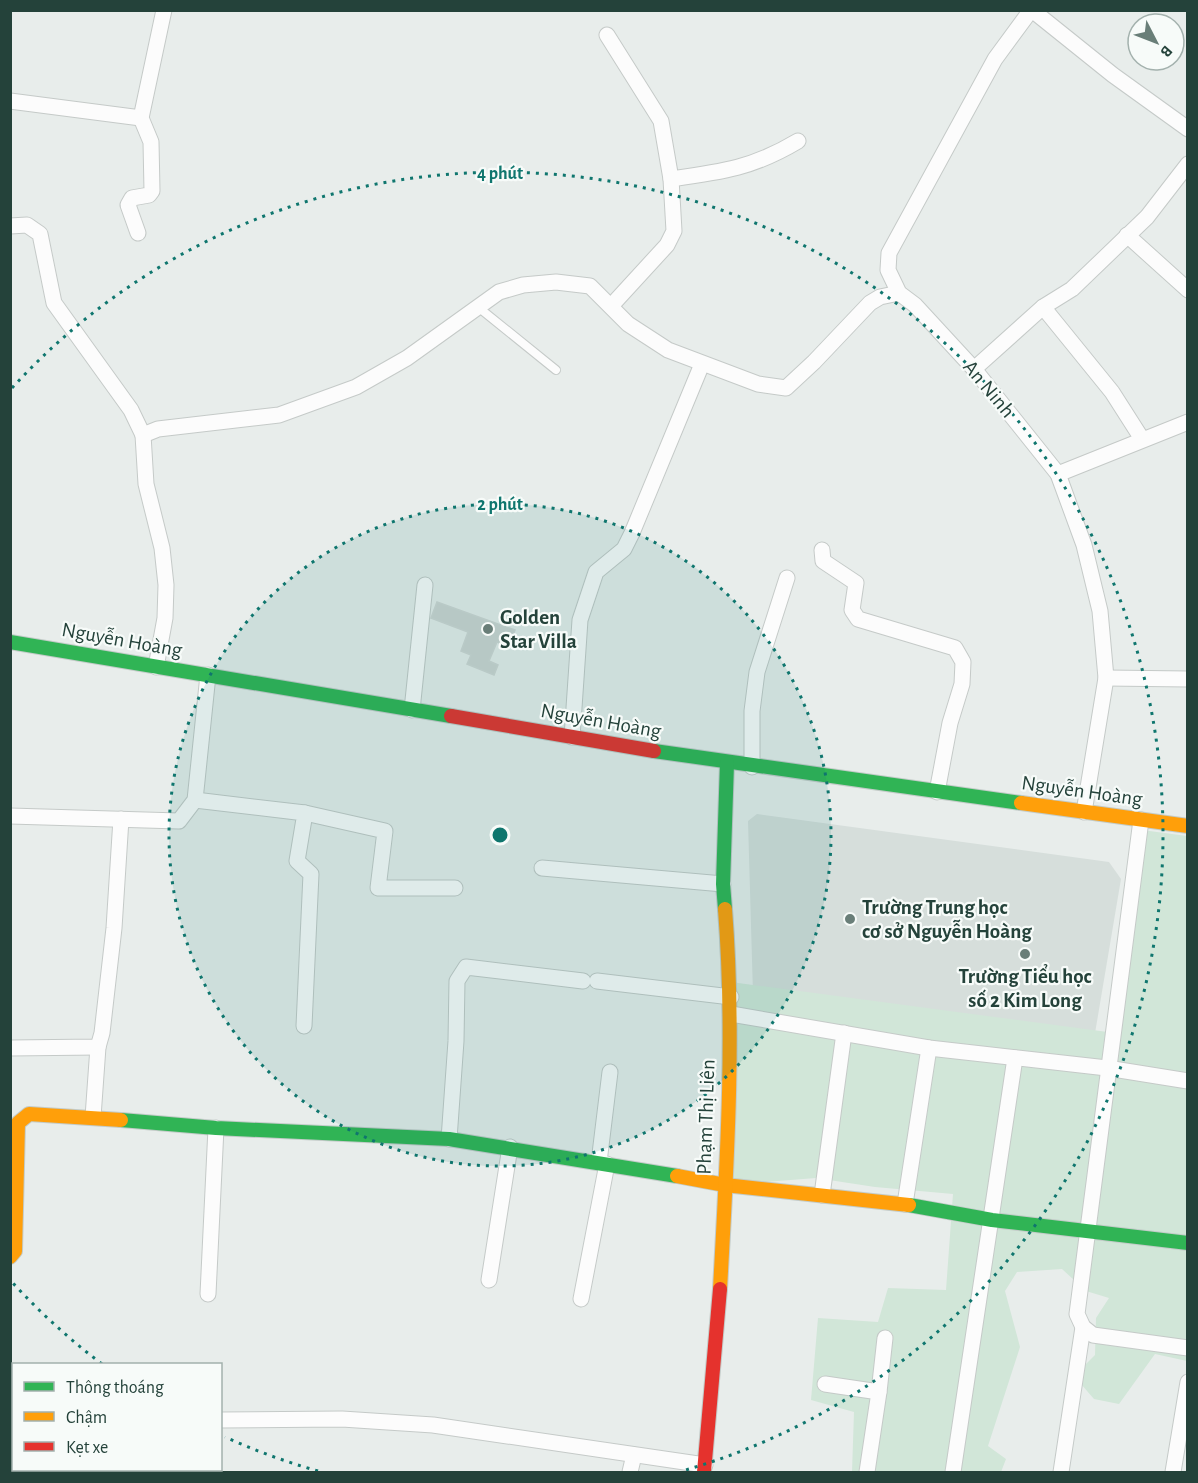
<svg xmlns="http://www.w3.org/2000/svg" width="1198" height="1483" font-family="'Alegreya Sans',sans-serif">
	<rect width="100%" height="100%" fill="#e8edeb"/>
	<!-- built -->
	<polygon fill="#d6dedb" points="757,814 1109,862 1121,879 1092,1051 753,994 748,821"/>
	<!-- green -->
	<polygon fill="#d1e6d8" points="1142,830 1187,836 1187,1361 1155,1354 1119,1404 1094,1399 1074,1376 1095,1355 1096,1318 1109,1298 1086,1291 1062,1269 1017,1272 1005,1291 1020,1347 988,1446 1006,1459 1001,1472 852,1472 854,1412 811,1400 818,1318 878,1322 888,1288 946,1290 953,1194 875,1187 816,1178 725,1185 731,982 1115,1033"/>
	<!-- building -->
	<polygon fill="#cfd4d2" stroke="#d1d6d4" stroke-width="1.5" points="437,602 515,630 509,646 497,642 489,661 498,665 494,675 467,664 471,655 461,651 468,632 431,618"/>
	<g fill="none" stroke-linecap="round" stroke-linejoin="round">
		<defs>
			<polyline id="lane" points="478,307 556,370"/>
			<g id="street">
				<polyline points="1031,10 995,59 889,253 888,270 899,293 915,305 974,369 1058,474 1084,545 1100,611 1106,678 1084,812"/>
				<polyline points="1032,10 1113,75 1188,129"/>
				<polyline points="607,35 661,121 671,179 674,231 667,245 612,305"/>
				<polyline points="10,101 141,118"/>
				<path d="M671 179C722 172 753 168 798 141"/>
				<polyline points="10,226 27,225 40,234 54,303 131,410 143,435"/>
				<polyline points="138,233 128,205 132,198 149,195 152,191 151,142 141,118 164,10"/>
				<polyline points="1127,235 1188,290"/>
				<polyline points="1043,307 1112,392 1142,439"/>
				<polyline points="974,369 1043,307 1072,289 1147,217 1188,164"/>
				<polyline points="1058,474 1188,422"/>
				<polyline points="822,550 823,561 856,583 852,610 858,619 955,648 963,662 962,684 950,723 937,792"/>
				<polyline points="156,667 165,618 166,585 162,548 146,484 143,435 158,429 279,415 356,387 407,358 499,292 523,285 556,282 590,286 628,324 668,350 758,384 786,388 814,362 870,303 880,297 899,293"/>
				<polyline points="1106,678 1188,679"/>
				<polyline points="412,710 425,585"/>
				<polyline points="572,737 580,620 596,572 624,549 632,533 702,364"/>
				<polyline points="752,767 752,711 757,672 787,578"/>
				<polyline points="195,800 305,813 297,861 311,874 304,1026"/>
				<polyline points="305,813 385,831 378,888 455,888"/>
				<polyline points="10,816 179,821 195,800 208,675"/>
				<polyline points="1141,820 1077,1314 1083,1327 1093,1335 1188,1348"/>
				<polyline points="542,868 723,884"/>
				<polyline points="597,981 731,997"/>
				<polyline points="731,1014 929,1048 1107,1068 1188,1081"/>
				<polyline points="10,1048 98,1047 102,1033 114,928 121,819"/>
				<polyline points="93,1117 98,1047"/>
				<polyline points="449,1139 456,1041 457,981 466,967 583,981"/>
				<polyline points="599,1162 610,1072"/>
				<polyline points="822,1195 844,1033"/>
				<polyline points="905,1204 929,1048"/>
				<polyline points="489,1280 510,1147"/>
				<polyline points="208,1294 216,1128"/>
				<polyline points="581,1299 607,1164"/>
				<polyline points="825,1384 879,1392 867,1472"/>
				<polyline points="879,1392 885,1338"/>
				<polyline points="10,1420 14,1420"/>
				<polyline points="220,1420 342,1419 433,1425 705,1465"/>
				<polyline points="630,1472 634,1455"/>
				<polyline points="953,1472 1015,1058"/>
				<polyline points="1061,1472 1083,1327"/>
				<polyline points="1173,1472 1188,1382"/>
			</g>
			<g id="fast">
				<polyline points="10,642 451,716"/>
				<polyline points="654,751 1021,803"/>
				<polyline points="725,909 723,884 727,763"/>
				<polyline points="121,1120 216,1128 449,1139 677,1176"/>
				<polyline points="909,1205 992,1220 1188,1243"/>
			</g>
			<g id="slow">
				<polyline points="1021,803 1188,826"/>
				<polyline points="677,1176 725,1185 909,1205"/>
				<polyline points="10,1257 15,1251 18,1123 29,1114 121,1120"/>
				<path d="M720 1289C727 1162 735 1036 725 909"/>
			</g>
			<g id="jam">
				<polyline points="451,716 654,751"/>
				<polyline points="704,1472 720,1289"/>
			</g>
		</defs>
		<!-- lane casing -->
		<use href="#lane" stroke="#c5cac8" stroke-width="10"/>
		<!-- street casing -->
		<use href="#street" stroke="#c5cac8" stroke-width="17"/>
		<!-- fast casing -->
		<use href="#fast" stroke="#c3cbc8" stroke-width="16"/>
		<!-- slow casing -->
		<use href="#slow" stroke="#c3cbc8" stroke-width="16"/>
		<!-- jam casing -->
		<use href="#jam" stroke="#c3cbc8" stroke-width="16"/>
		<!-- lane -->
		<use href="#lane" stroke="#fcfcfc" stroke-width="8"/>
		<!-- street -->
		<use href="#street" stroke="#fcfcfc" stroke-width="15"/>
		<!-- fast -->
		<use href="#fast" stroke="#30b455" stroke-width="14"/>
		<!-- slow -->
		<use href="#slow" stroke="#ff9f0a" stroke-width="14"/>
		<!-- jam -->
		<use href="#jam" stroke="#e5322d" stroke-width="14"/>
	</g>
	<!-- distance rings -->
	<circle cx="500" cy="835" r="331" fill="#0f766e" fill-opacity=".12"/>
	<g fill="none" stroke="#0f766e" stroke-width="3" stroke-dasharray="3 6">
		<circle cx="500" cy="835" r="331"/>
		<path d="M318 1471A662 662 0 0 1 225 1437M102 1364A662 662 0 0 1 12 1282M12 388A662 662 0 1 1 682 1471"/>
	</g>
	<!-- markers -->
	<g fill="#697e78" stroke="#f7fbf9" stroke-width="2">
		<circle cx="488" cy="629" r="6"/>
		<circle cx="850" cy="919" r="6"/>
		<circle cx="1025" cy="954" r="6"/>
	</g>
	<g text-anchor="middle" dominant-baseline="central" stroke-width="4.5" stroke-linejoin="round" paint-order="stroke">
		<!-- street labels -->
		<g font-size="21" fill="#24423a" stroke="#f7fbf9">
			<text transform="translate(989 389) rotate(50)">An Ninh</text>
			<text transform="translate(122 640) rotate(10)">Nguyễn Hoàng</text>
			<text transform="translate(601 721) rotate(10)">Nguyễn Hoàng</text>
			<text transform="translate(1082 791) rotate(8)">Nguyễn Hoàng</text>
			<text transform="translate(706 1117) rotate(-88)">Phạm Thị Liên</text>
		</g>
		<!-- poi labels -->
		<g font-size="21" font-weight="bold" fill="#24423a" stroke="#f7fbf9" text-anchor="start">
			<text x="500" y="617">Golden<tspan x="500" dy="24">Star Villa</tspan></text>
			<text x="862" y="907">Trường Trung học<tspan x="862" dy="24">cơ sở Nguyễn Hoàng</tspan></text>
			<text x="1025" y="976" text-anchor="middle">Trường Tiểu học<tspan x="1025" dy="24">số 2 Kim Long</tspan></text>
		</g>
	</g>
	<circle cx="500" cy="835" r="9" fill="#0f766e" stroke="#f7fbf9" stroke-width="3"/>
	<g font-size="18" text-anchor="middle" font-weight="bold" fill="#0f766e" stroke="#f7fbf9" stroke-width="4.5" stroke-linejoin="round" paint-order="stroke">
		<text x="500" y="179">4 phút</text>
		<text x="500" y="510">2 phút</text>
	</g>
	<!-- border -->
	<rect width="1198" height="1483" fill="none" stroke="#24423a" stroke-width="24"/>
	<!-- legend -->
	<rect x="12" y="1363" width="210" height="108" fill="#f7fbf9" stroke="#a3b1ad" stroke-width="1.5"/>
	<rect x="24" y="1382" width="30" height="9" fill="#30b455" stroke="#a3b1ad" stroke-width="1.5"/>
	<text x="66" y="1393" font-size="18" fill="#24423a">Thông thoáng</text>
	<rect x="24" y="1412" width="30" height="9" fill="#ff9f0a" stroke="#a3b1ad" stroke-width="1.5"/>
	<text x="66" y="1423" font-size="18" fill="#24423a">Chậm</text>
	<rect x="24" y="1442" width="30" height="9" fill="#e5322d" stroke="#a3b1ad" stroke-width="1.5"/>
	<text x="66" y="1453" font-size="18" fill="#24423a">Kẹt xe</text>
	<!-- north arrow -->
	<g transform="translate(1156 42) rotate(132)"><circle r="28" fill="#f7fbf9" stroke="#a3b1ad" stroke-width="1.5"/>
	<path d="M0-4.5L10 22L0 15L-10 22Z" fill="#697e78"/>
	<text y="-9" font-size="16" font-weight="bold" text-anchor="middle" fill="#24423a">B</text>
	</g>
</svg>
